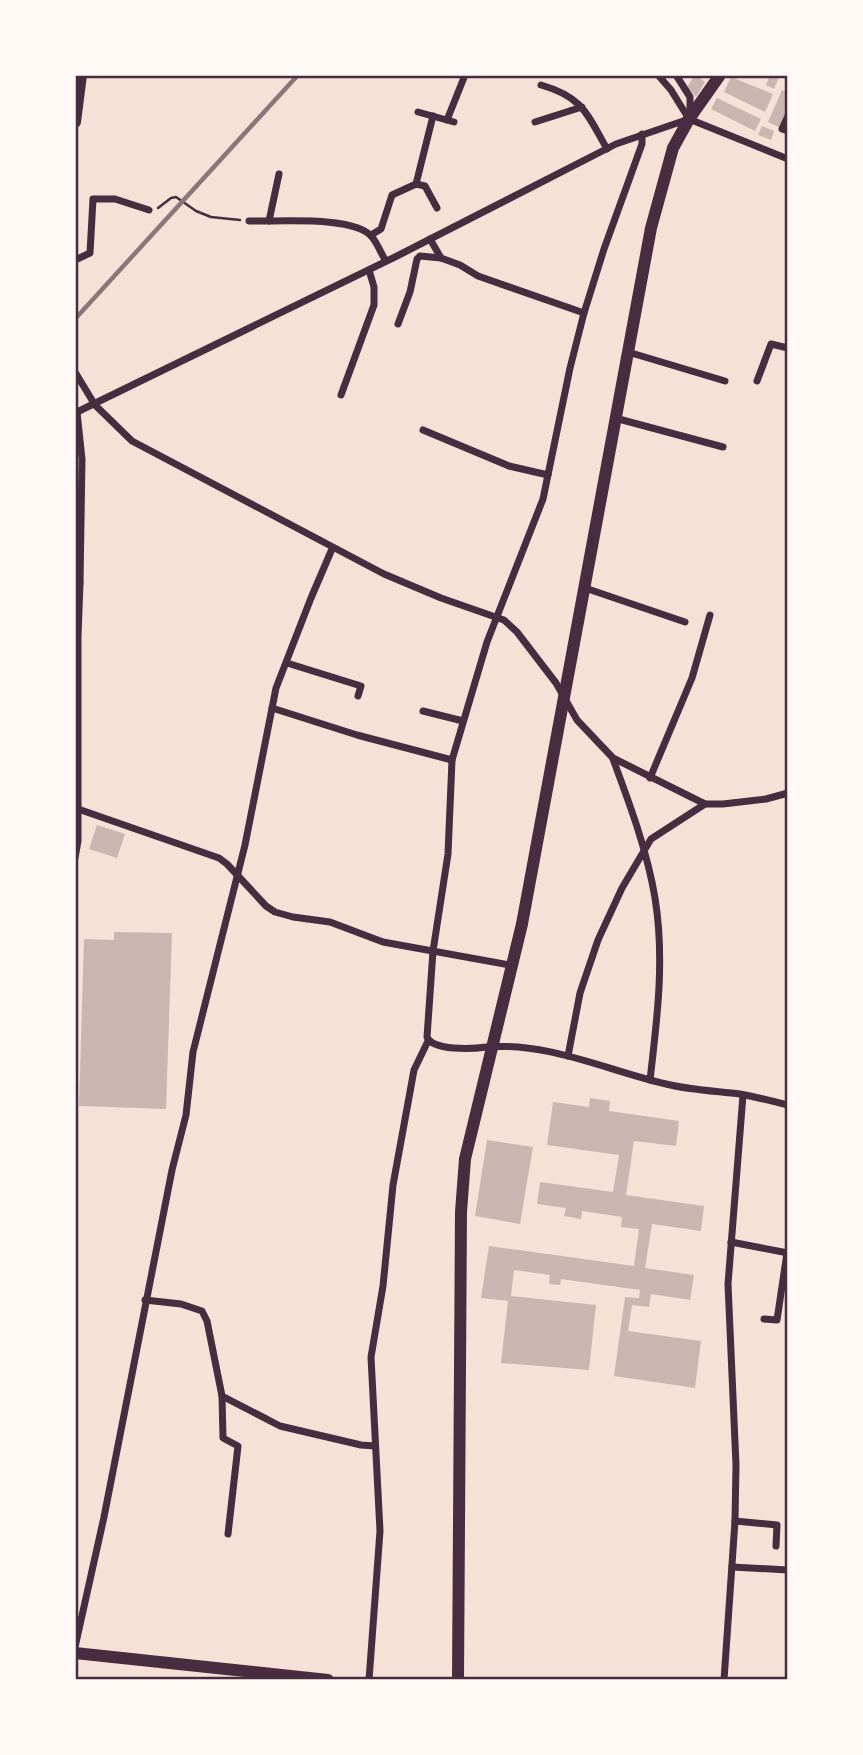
<svg xmlns="http://www.w3.org/2000/svg" width="863" height="1755" font-family="'Work Sans',sans-serif">
	<rect width="100%" height="100%" fill="#f7e1d7"/>
	<!-- building -->
	<g fill="#ccb4b1">
		<polygon points="695,75 705,82 696,97 687,87"/>
		<polygon points="770,75 780,75 774,89 766,85"/>
		<polygon points="731,77 773,94 765,112 724,92"/>
		<polygon points="782,90 788,93 788,113 781,128 768,122"/>
		<polygon points="717,98 761,119 755,131 711,109"/>
		<polygon points="762,126 774,131 771,140 758,135"/>
		<polygon points="97,825 125,834 117,858 89,849"/>
		<polygon points="114,932 172,933 166,1109 79,1106 84,939 114,940"/>
		<polygon points="590,1098 610,1101 609,1111 679,1121 676,1146 634,1141 626,1195 704,1206 701,1231 652,1224 645,1268 694,1275 690,1300 651,1294 649,1307 632,1305 628,1331 701,1341 695,1388 614,1376 625,1297 639,1298 640,1290 561,1279 560,1285 549,1284 550,1275 514,1270 511,1296 596,1305 589,1370 501,1363 508,1301 481,1298 489,1246 634,1266 639,1229 621,1227 622,1217 582,1211 581,1219 564,1216 566,1208 537,1204 540,1182 613,1192 619,1155 547,1145 553,1102 589,1107"/>
		<polygon points="487,1140 533,1147 520,1224 475,1216"/>
	</g>
	<g fill="none" stroke-linecap="round" stroke-linejoin="round">
		<!-- path -->
		<polyline stroke="#4a2c40" stroke-width="2.5" points="158,208 171,198 176,197 196,211 211,217 240,220"/>
		<!-- minor -->
		<g stroke="#4a2c40" stroke-width="7">
			<polyline points="658,75 671,90 689,119 788,159"/>
			<polyline points="676,75 690,97 690,114"/>
			<path d="M541 85C583 97 587 114 607 149"/>
			<polyline points="418,112 454,122"/>
			<polyline points="788,116 782,129 788,131"/>
			<polyline points="447,120 465,75"/>
			<polyline points="535,122 582,107"/>
			<path d="M642 134V144L604 249 584 313 570 368 543 499 487 642 452 760 448 854 433 951 427 1037C433 1051 472 1049 487 1047 549 1042 606 1070 666 1084 690 1090 715 1091 740 1094 756 1097 772 1101 788 1105"/>
			<polyline points="416,184 433,116"/>
			<path d="M249 221C276 222 355 215 372 237 378 244 381 254 386 261"/>
			<polyline points="269,221 279,174"/>
			<polyline points="371,235 381,229 392,195 416,184 425,186 437,208"/>
			<polyline points="430,239 441,258 460,265 478,276 584,313"/>
			<polyline points="75,260 90,253 93,199 115,199 149,210"/>
			<polyline points="398,324 410,292 417,259 420,256 441,258"/>
			<polyline points="628,352 725,381"/>
			<polyline points="75,372 95,405 132,441 384,574 441,598 504,620 517,632 556,683 577,720 613,758 705,804 723,804 766,799 788,793"/>
			<polyline points="757,381 771,344 788,348"/>
			<polyline points="341,395 374,305 374,287 369,270"/>
			<polyline points="77,412 82,459 80,583"/>
			<polyline points="75,413 399,255 616,144 689,119"/>
			<polyline points="615,418 723,447"/>
			<polyline points="423,430 509,466 548,475"/>
			<polyline points="75,583 80,583 78,637 78,841 75,858"/>
			<polyline points="585,588 685,622"/>
			<polyline points="287,663 361,686 358,696"/>
			<polyline points="272,708 357,735 452,760"/>
			<polyline points="423,711 463,721"/>
			<path d="M613 759C630 805 647 850 655 898 665 959 657 1020 650 1080"/>
			<polyline points="650,778 692,678 710,615"/>
			<polyline points="78,809 219,858 227,864 266,906 275,912 293,917 330,922 383,942 510,965"/>
			<polyline points="568,1056 580,993 598,940 622,888 651,839 705,804"/>
			<polyline points="731,1242 788,1253"/>
			<polyline points="145,1300 181,1304 202,1311 207,1321 222,1396 280,1426 361,1445 375,1446"/>
			<polyline points="764,1319 777,1320 787,1253"/>
			<polyline points="222,1396 223,1438 238,1446 228,1534"/>
			<polyline points="735,1521 777,1525 776,1546"/>
			<polyline points="732,1567 788,1570"/>
			<polyline points="75,1647 104,1517 172,1170 186,1115 193,1052 245,845 276,688 311,598 332,549"/>
			<polyline points="369,1680 380,1531 371,1357 383,1286 393,1185 414,1070 428,1041"/>
			<polyline points="724,1680 735,1521 736,1465 728,1284 743,1095"/>
		</g>
		<!-- trunk -->
		<g stroke="#4a2c40" stroke-width="12">
			<polyline points="75,122 81,75"/>
			<polyline points="75,1653 328,1680"/>
			<polyline points="458,1680 461,1212 465,1159 522,924 651,228 673,148 689,119 720,75"/>
		</g>
		<!-- rail -->
		<polyline stroke="#8f747c" stroke-width="4.5" points="75,319 298,75"/>
	</g>
	<!-- border -->
	<rect width="863" height="1755" fill="none" stroke="#fffaf5" stroke-width="154"/>
	<rect x="77" y="77" width="709" height="1601" fill="none" stroke="#4a2c40" stroke-width="2.5"/>
</svg>
